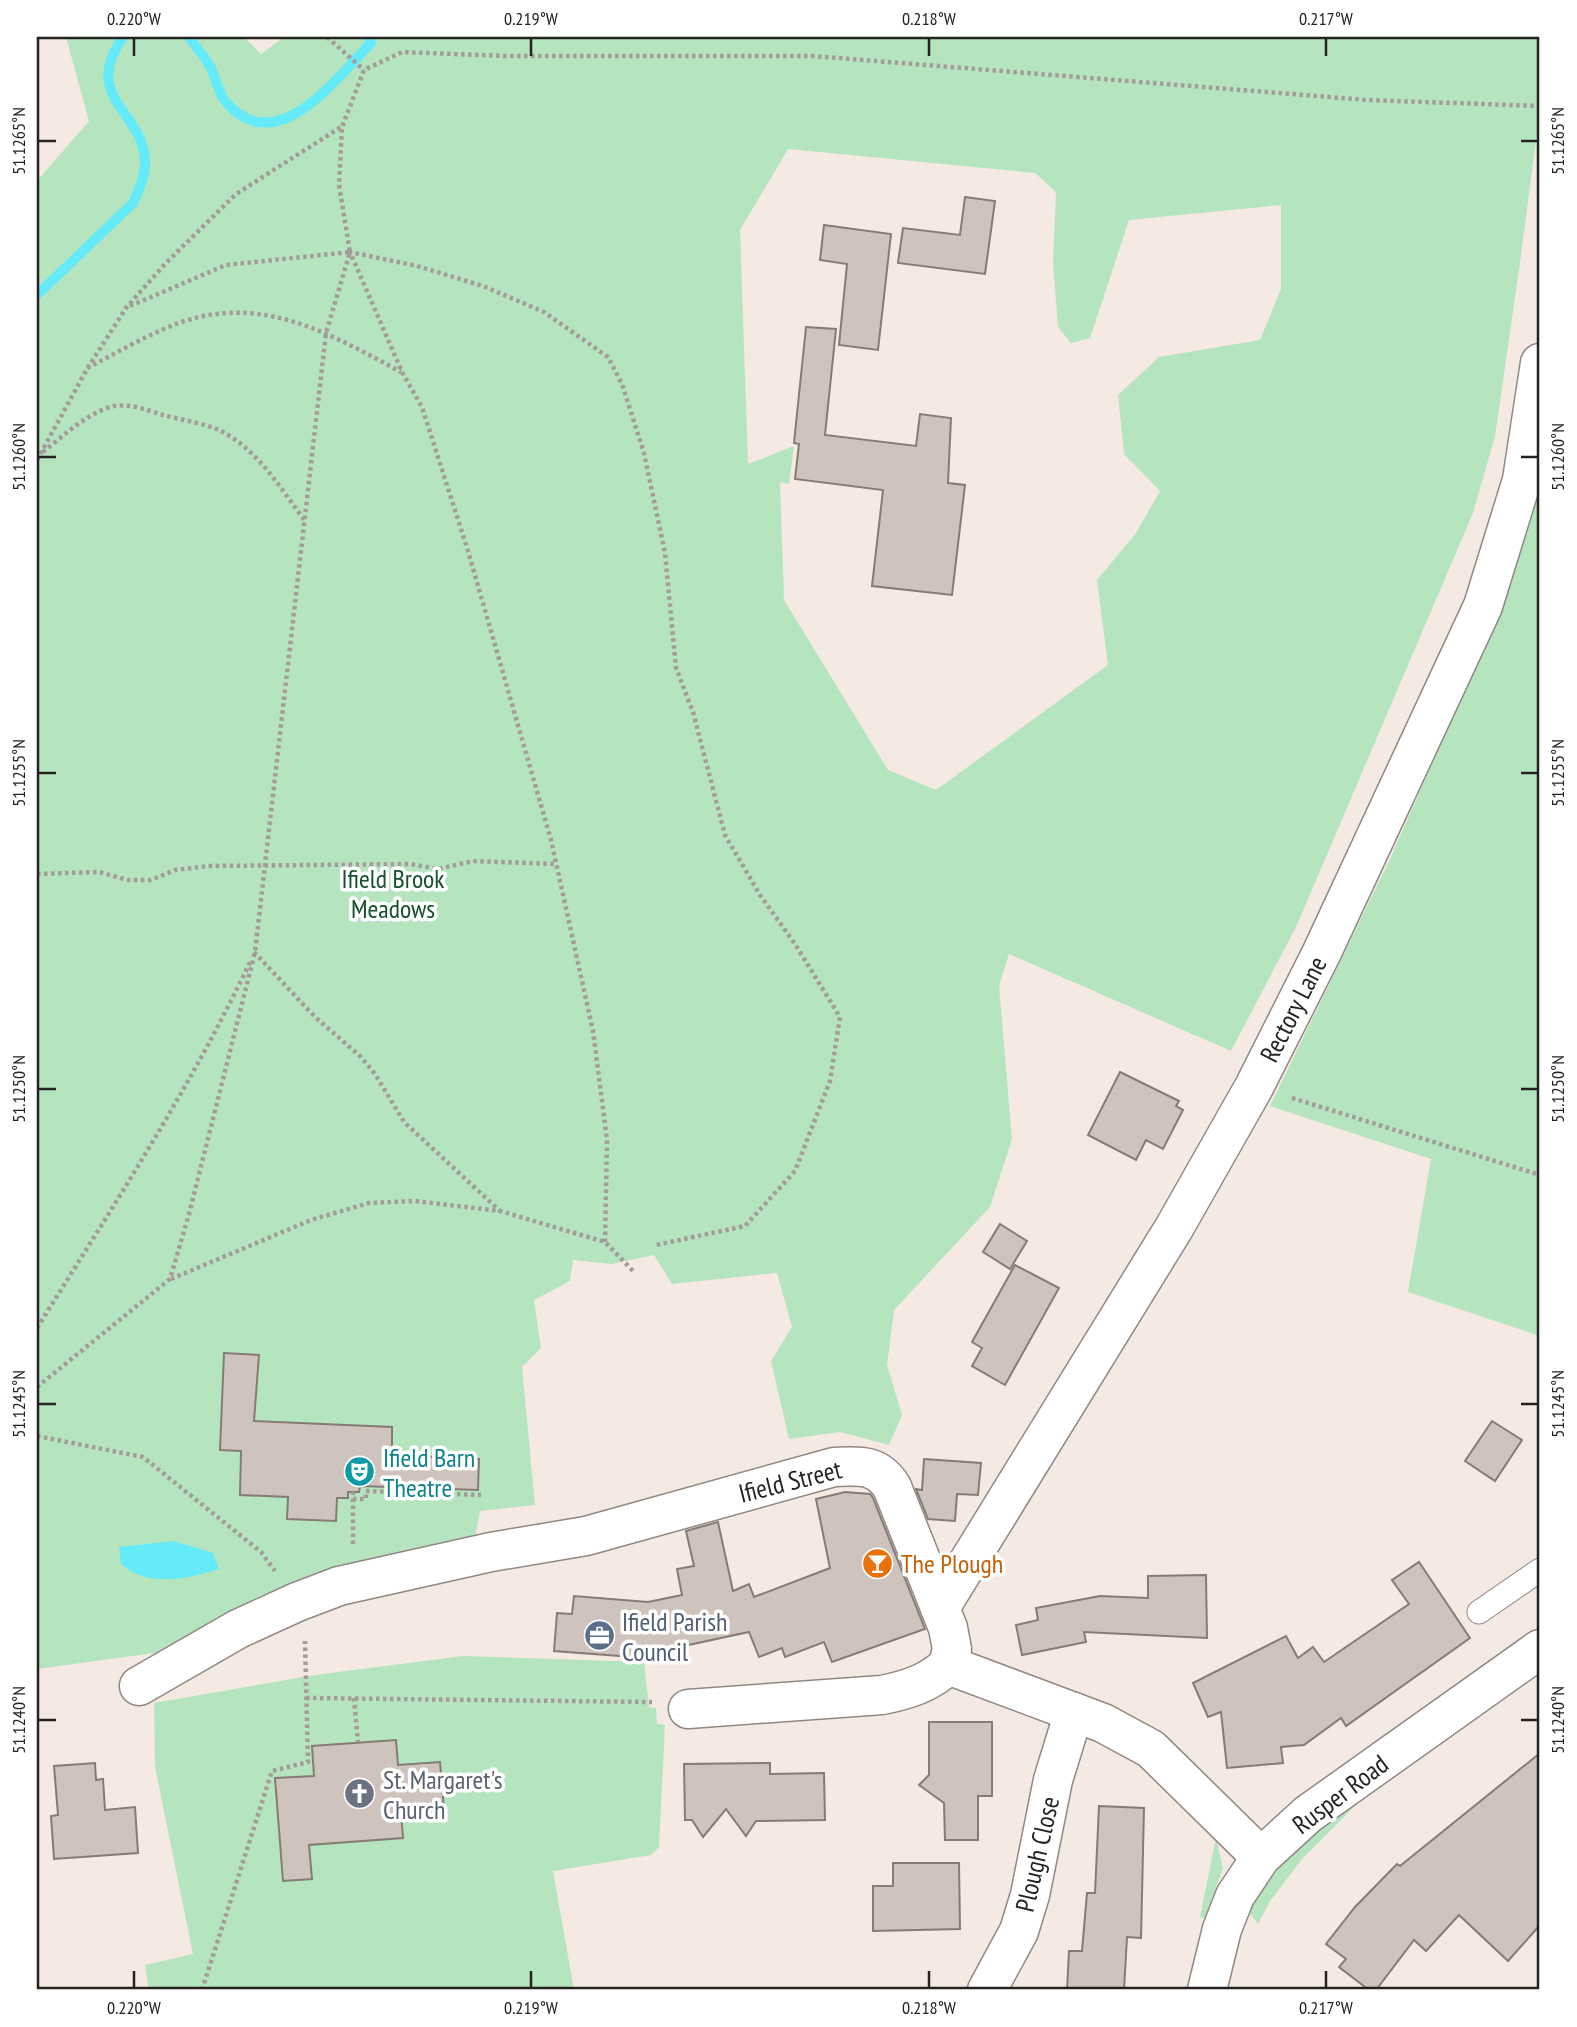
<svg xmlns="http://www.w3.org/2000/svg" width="1577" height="2027" font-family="'PT Sans Narrow',sans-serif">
	<rect width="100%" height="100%" fill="#f4e9e3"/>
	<!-- green -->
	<g fill="#b5e5bf" fill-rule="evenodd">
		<path d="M66 37H244L261 54 284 37H1540V110L1519 270 1495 436 1473 513 1296 927 1231 1051 1009 954 999 986 1012 1139 990 1207 894 1310 887 1365 902 1415 889 1445 840 1432 789 1439 771 1361 792 1327 777 1273 672 1284 654 1255 611 1264 573 1260 570 1281 534 1300 541 1348 522 1367 535 1505 480 1511 475 1538 169 1651 37 1669V181L89 121ZM788 149 1035 173 1056 192 1053 264 1058 327 1071 343 1090 338 1129 220 1281 205V289L1260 340 1159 357 1118 395 1124 454 1160 491 1136 533 1097 580 1108 665 936 790 888 770 784 600 780 482 789 484 794 446 748 464 740 230Z"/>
		<polygon points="1540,489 1540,1336 1408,1292 1431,1159 1270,1106 1390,859 1502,605"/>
		<polygon points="463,1656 644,1662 649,1707 656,1708 657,1724 665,1725 659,1847 651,1855 553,1871 574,1990 149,1990 145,1965 193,1954 155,1767 154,1703 315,1675"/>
		<polygon points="1359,1797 1358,1803 1302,1859 1270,1901 1258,1924 1247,1910 1289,1855"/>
		<polygon points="1216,1838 1223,1868 1205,1918 1200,1917"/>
	</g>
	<!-- water -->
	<path fill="#64eaf9" d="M173 1541 213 1553 219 1569C187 1579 148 1588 121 1564L119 1547Z"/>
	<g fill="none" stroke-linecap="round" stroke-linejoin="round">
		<!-- stream -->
		<g stroke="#64eaf9" stroke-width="10">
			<path d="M189 37C196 47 205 57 211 68 216 79 218 93 226 102 277 161 336 78 371 43L368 37"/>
			<path d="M37 295 133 203C138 192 144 180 145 167 148 112 79 100 123 37"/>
		</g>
	</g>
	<!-- building -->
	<g fill="#cec3bd" stroke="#857c76" stroke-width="2">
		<polygon points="965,197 995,201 985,274 898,263 903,228 960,235"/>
		<polygon points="824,225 891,234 878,350 839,345 847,264 820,260"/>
		<polygon points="806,327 836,329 825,435 916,446 920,414 951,418 948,483 965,485 952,595 872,586 883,490 795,479 799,444 794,443"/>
		<polygon points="1120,1072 1179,1101 1176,1106 1183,1110 1163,1149 1146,1140 1136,1160 1088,1135"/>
		<polygon points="1000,1224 1027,1241 1010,1269 983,1252"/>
		<polygon points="1015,1265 1059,1288 1005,1385 972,1366 982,1348 972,1342"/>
		<polygon points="224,1353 259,1355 254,1421 392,1427 392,1455 479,1459 478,1490 360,1486 359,1492 348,1492 348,1498 337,1498 336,1521 287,1519 288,1497 240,1495 241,1451 220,1450"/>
		<polygon points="1492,1421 1522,1440 1495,1481 1465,1461"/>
		<polygon points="924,1459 981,1463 978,1495 957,1494 955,1521 928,1519 916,1489 922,1490"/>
		<polygon points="845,1492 870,1494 873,1498 925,1629 832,1662 824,1642 785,1657 782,1648 759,1657 749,1632 633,1657 554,1651 557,1613 572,1614 574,1596 648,1602 682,1595 677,1569 694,1566 686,1531 718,1522 733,1591 749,1584 754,1597 830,1568 816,1499"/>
		<polygon points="1419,1562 1470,1638 1346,1726 1341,1718 1304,1745 1281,1747 1283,1763 1227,1768 1221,1712 1208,1717 1193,1683 1286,1636 1298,1658 1313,1647 1324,1662 1409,1604 1392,1580"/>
		<polygon points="1206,1575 1207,1638 1084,1632 1086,1642 1022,1655 1016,1625 1038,1620 1036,1608 1100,1596 1148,1598 1148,1576"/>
		<polygon points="929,1722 992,1722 992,1796 978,1796 978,1840 945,1840 944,1803 919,1785 929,1775"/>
		<polygon points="396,1740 398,1765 440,1762 444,1809 401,1812 403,1838 309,1845 312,1879 283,1881 275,1778 314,1776 312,1746"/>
		<polygon points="1540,1753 1540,1925 1508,1961 1459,1915 1426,1951 1414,1940 1376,1990 1369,1990 1339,1967 1346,1959 1326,1944 1355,1907 1397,1864 1400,1866"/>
		<polygon points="95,1763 96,1780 103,1779 105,1810 135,1807 138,1853 54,1859 51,1816 58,1815 54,1766"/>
		<polygon points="770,1763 770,1774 824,1773 825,1820 756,1821 746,1836 726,1809 703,1837 692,1820 685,1820 684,1764"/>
		<polygon points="1099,1806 1144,1808 1141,1938 1127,1937 1124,1990 1067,1990 1069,1951 1082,1951 1087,1893 1095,1893"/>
		<polygon points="893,1863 959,1863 960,1929 873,1931 873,1886 893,1886"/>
	</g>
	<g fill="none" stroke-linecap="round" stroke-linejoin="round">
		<defs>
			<polyline id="service" points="1479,1612 1540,1570"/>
			<g id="minor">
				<polyline points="940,1608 1174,1228 1254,1087 1322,952 1483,606 1522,480 1540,363"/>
				<path d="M139 1686 238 1629 297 1602 339 1586 491 1552 586 1536 834 1467C858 1466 877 1463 892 1487L948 1628 952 1649 948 1665 1103 1723 1151 1749 1261 1857"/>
				<path d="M688 1709 882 1695C907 1690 930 1683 948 1665"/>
				<polyline points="987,1990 1019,1931 1030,1895 1053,1780 1074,1712"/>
			</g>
			<polyline id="tertiary" points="1207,1990 1222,1929 1235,1896 1261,1857 1308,1814 1540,1649"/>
		</defs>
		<!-- service casing -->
		<use href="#service" stroke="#928883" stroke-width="25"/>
		<!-- minor casing -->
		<use href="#minor" stroke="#928883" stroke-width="41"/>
		<!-- tertiary casing -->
		<use href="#tertiary" stroke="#928883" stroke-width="41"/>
		<!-- path -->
		<g stroke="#a49c98" stroke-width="4.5" stroke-dasharray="3.5 3.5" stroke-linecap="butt">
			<polyline points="327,37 364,70"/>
			<polyline points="130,306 226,265 350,252"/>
			<path d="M87 368C113 355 138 340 164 329 253 289 323 330 401 372"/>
			<path d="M43 452C63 436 85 415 110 407 127 402 147 410 163 415 181 420 204 423 221 431 258 450 281 489 305 521"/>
			<polyline points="37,460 87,369 126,308 165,264 236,194 341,127"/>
			<polyline points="37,874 99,872 128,880 151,880 175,870 210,866 410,864 438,869 473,861 556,864"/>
			<polyline points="254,952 315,1017 360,1056 375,1074 404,1122 500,1211"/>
			<polyline points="1292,1098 1540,1175"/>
			<polyline points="605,1242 607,1140 593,1031 551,840 468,551 422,407 402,372 350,252 417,266 483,286 544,312 608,357 622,384 644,453 665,553 676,668 693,712 725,835 760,895 795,944 840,1017 830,1081 795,1171 745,1226 656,1245"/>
			<polyline points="171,1279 311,1220 369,1203 415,1201 500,1211 605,1242 634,1272"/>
			<path d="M37 1328C112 1208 190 1089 251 960"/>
			<polyline points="37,1387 170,1279 189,1214 255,952 326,333 350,252 339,185 342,127 364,70 402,52 506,56 813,56 1367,100 1540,106"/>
			<polyline points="37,1436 143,1457 261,1552 275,1571"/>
			<polyline points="353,1499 366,1499 366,1491 481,1495"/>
			<polyline points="353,1544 353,1492"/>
			<polyline points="306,1698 652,1702"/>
			<polyline points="354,1698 358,1742"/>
			<polyline points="202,1990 272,1771 308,1762 305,1641"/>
		</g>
		<!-- service -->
		<use href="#service" stroke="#fff" stroke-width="23"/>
		<!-- minor -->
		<use href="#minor" stroke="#fff" stroke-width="38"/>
		<!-- tertiary -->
		<use href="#tertiary" stroke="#fff" stroke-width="38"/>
	</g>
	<!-- ticks -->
	<path fill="none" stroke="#262220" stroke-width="2.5" d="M134 38V56M531 38V56M929 38V56M1326 38V56M38 141H56M1521 141H1538M38 457H56M1521 457H1538M38 773H56M1521 773H1538M38 1089H56M1521 1089H1538M38 1404H56M1521 1404H1538M38 1720H56M1521 1720H1538M134 1971V1988M531 1971V1988M929 1971V1988M1326 1971V1988"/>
	<!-- icons -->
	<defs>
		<symbol id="theatre-disc" viewBox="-11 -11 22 22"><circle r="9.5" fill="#0f9aa8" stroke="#fff"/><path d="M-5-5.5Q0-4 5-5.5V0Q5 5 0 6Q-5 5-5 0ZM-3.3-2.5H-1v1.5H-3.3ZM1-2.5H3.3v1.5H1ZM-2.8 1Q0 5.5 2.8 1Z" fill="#fff"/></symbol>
		<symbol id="bar-disc" viewBox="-11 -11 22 22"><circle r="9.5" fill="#e8710a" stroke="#fff"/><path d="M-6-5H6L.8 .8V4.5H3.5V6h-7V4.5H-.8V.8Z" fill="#fff"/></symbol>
		<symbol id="office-disc" viewBox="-11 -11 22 22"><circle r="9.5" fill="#5c6f8a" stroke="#fff"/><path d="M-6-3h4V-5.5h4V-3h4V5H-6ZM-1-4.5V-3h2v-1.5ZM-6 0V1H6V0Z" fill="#fff"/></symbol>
		<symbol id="church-disc" viewBox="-11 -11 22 22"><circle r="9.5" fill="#6b7280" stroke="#fff"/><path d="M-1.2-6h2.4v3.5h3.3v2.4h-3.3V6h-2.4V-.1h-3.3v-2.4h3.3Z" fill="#fff"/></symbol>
	</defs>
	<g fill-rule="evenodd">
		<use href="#theatre-disc" x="342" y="1454" width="35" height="35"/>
		<use href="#bar-disc" x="860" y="1546" width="35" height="35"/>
		<use href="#office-disc" x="582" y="1618" width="35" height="35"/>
		<use href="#church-disc" x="342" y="1776" width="35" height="35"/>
	</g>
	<g text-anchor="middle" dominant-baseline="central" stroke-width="7" stroke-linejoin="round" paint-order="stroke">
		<!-- park labels -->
		<g font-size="26" fill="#145029" stroke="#fff">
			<text x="393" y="878">Ifield Brook<tspan x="393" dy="30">Meadows</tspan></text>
		</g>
		<!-- street labels -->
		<g font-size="26" fill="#262220" stroke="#fff">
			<text transform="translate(1293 1009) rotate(-63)">Rectory Lane</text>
			<text transform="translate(790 1481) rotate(-14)">Ifield Street</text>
			<text transform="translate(1340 1794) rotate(-37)">Rusper Road</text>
			<text transform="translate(1037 1854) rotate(-77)">Plough Close</text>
		</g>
		<!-- culture labels -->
		<g font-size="26" fill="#0d838f" stroke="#fff" text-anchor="start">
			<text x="383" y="1457">Ifield Barn<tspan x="383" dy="30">Theatre</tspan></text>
		</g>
		<!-- food labels -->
		<g font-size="26" fill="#c56008" stroke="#fff" text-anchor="start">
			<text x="901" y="1563">The Plough</text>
		</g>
		<!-- service labels -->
		<g font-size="26" fill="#4e5e75" stroke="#fff" text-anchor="start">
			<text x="622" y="1621">Ifield Parish<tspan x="622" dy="30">Council</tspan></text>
		</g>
		<!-- worship labels -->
		<g font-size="26" fill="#5b616d" stroke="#fff" text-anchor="start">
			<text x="383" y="1779">St. Margaret's<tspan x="383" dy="30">Church</tspan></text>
		</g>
	</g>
	<!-- border -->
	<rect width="1577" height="2027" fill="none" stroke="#ffffff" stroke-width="77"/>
	<rect x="38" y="38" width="1500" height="1950" fill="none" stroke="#262220" stroke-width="2.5"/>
	<g font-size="18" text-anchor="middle" fill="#262220">
		<text x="134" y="25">0.220°W</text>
		<text x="531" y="25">0.219°W</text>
		<text x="929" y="25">0.218°W</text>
		<text x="1326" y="25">0.217°W</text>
		<text transform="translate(19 141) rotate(-90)" y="6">51.1265°N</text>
		<text transform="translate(1558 141) rotate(-90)" y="6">51.1265°N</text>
		<text transform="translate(19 457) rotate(-90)" y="6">51.1260°N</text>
		<text transform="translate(1558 457) rotate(-90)" y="6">51.1260°N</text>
		<text transform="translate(19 773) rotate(-90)" y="6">51.1255°N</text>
		<text transform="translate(1558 773) rotate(-90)" y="6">51.1255°N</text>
		<text transform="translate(19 1089) rotate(-90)" y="6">51.1250°N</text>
		<text transform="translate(1558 1089) rotate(-90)" y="6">51.1250°N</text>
		<text transform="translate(19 1404) rotate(-90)" y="6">51.1245°N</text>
		<text transform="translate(1558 1404) rotate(-90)" y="6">51.1245°N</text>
		<text transform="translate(19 1720) rotate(-90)" y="6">51.1240°N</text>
		<text transform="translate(1558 1720) rotate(-90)" y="6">51.1240°N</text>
		<text x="134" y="2014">0.220°W</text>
		<text x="531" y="2014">0.219°W</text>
		<text x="929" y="2014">0.218°W</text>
		<text x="1326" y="2014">0.217°W</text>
	</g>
</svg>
